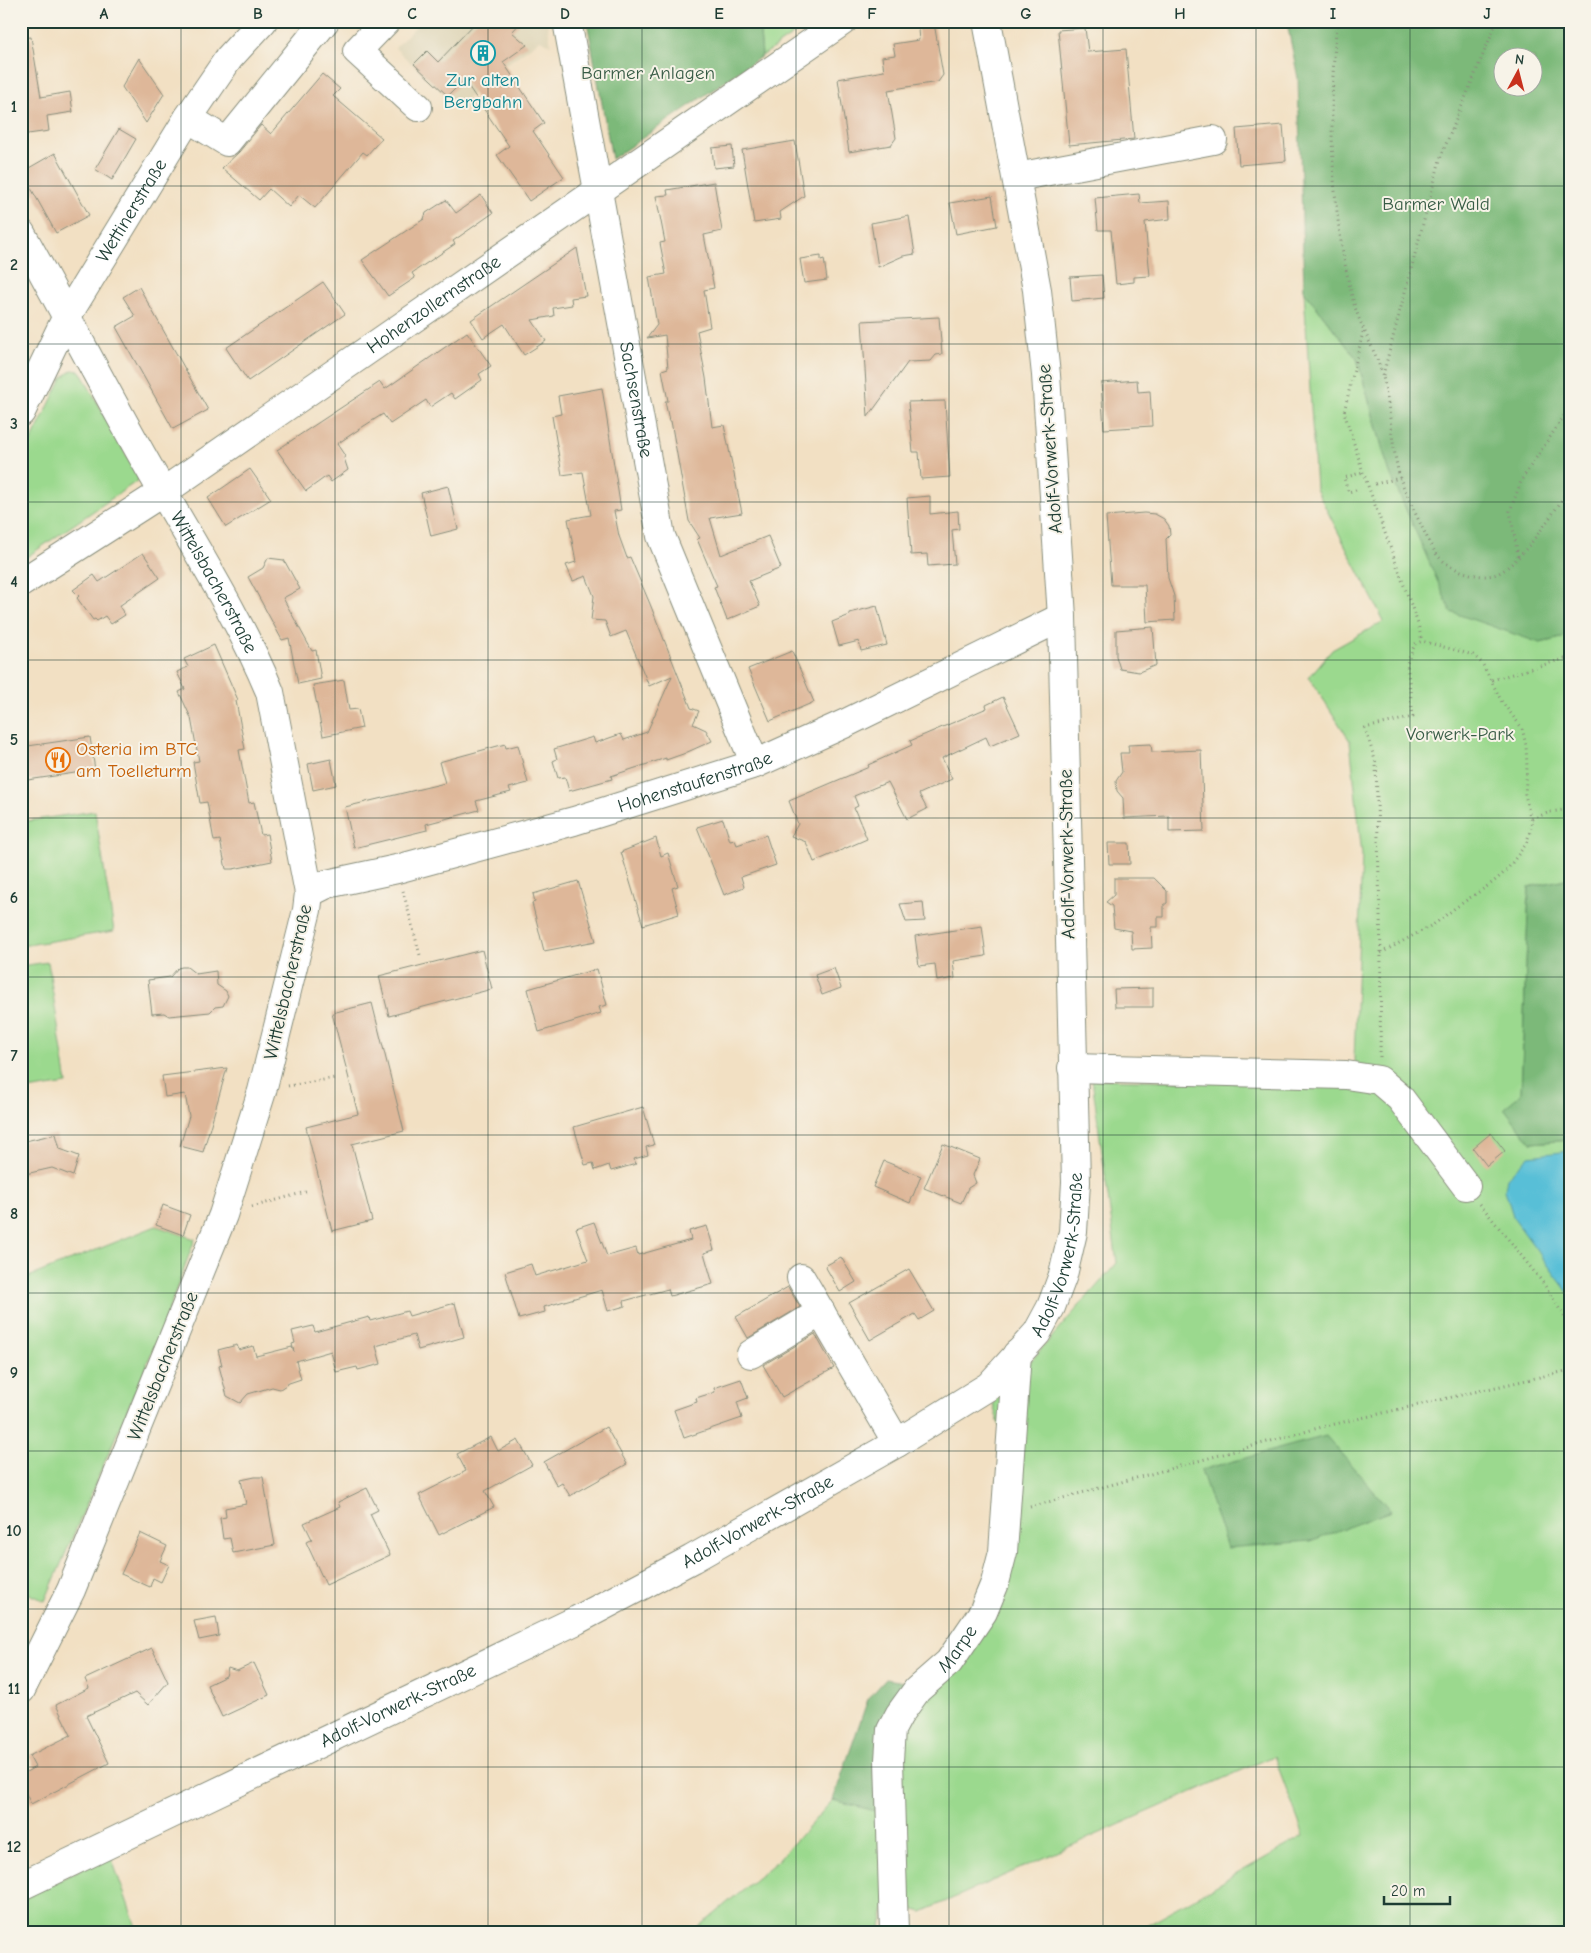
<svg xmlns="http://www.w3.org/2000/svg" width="1591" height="1953" font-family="'Comic Neue',sans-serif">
	<rect width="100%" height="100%" fill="#f7f3e8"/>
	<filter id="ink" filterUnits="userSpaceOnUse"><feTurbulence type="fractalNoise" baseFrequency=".02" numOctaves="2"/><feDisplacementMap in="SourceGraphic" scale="10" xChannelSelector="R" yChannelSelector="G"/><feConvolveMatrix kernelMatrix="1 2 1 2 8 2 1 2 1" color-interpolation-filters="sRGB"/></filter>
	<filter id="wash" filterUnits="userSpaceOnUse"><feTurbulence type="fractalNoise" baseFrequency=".0096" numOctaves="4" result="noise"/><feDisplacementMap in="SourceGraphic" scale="20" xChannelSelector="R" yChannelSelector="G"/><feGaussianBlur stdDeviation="1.12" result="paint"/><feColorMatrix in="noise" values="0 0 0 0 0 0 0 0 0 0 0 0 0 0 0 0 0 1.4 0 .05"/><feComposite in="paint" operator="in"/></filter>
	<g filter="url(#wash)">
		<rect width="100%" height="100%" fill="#f2e0c3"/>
		<!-- built -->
		<polygon fill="#ded4b5" points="421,21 547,21 551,45 540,40 498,70 458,107 395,48"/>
		<!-- green -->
		<g fill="#9bd98e" stroke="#5d8b61">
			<polygon points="759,21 813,21 762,56"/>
			<polygon points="1304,291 1357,359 1389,471 1540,643 1570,636 1570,878 1529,887 1521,1094 1531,1143 1570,1140 1570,1932 1134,1932 1304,1836 1274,1756 922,1912 886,1903 880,1932 692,1932 776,1862 833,1800 879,1811 883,1723 962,1631 991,1564 1004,1441 993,1404 1117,1263 1092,1079 1366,1085 1354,1060 1362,855 1350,741 1309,677 1332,650 1384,621 1316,489"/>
			<polygon points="72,370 80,371 139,478 137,481 21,561 21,462 62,378"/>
			<polygon points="95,811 114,931 21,946 21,822"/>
			<polygon points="48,962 67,1084 21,1091 21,966"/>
			<polygon points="156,1226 195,1239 158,1338 45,1601 21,1590 21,1280"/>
			<polygon points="110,1854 138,1932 21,1932 21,1900"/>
		</g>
		<!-- forest -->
		<g fill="#7cb979" stroke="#4e7b56" fill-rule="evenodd">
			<polygon points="587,21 759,21 762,56 612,159"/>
			<path d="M1283 21H1570V636L1540 643 1451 612 1389 471 1357 359 1304 291 1298 78 1288 28ZM1504 58H1534V88H1504Z"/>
			<polygon points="1570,878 1570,1140 1531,1143 1504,1108 1521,1094 1529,887"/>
			<polygon points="1326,1436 1391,1511 1310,1541 1227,1548 1201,1470"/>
			<polygon points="886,1679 918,1684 879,1812 833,1800 868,1699"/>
		</g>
		<!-- water -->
		<polygon fill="#59bfd7" stroke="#3c7e86" points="1570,1151 1570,1295 1514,1219 1505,1190 1507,1178 1529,1156"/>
		<g id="blocks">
			<!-- building -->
			<g fill="#deb799">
				<polygon points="477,21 522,21 512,32 527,45 503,62 544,123 533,131 564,177 529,201 497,155 509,146 464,80 448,96 414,64 427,51 438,62"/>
				<polygon points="934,23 943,75 938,82 888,90 896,138 891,145 849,152 838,79 884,71 882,57 895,55 893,44 919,40 918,30"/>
				<polygon points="1085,28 1088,52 1126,49 1134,139 1069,145 1058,30"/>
				<polygon points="31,37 41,97 70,92 73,112 47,116 49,131 21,135 21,38"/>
				<polygon points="139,58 164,94 146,123 122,87"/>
				<polygon points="322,74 340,89 333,96 382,138 367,155 363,152 315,208 299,195 289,207 269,189 259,200 222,168 239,152 261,125 271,134"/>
				<polygon points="1283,125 1286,161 1239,165 1236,129"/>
				<polygon points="119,129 136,139 112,180 95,169"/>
				<polygon points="795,141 804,196 780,212 781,219 754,223 742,150"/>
				<polygon points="732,146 734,166 714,168 712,148"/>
				<polygon points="55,153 89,215 56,233 22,172"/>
				<polygon points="714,182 722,231 704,235 714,288 704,290 710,327 697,331 706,378 712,427 724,425 742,513 710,518 721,555 768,536 781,568 749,581 760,606 727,620 714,587 717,586 697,539 700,538 689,521 671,421 669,421 665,401 668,401 662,370 668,368 665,335 647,338 657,325 649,277 666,274 660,243 665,242 656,196 668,195 667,190"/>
				<polygon points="1139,194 1140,203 1169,201 1170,219 1145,222 1150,276 1134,277 1134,282 1116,284 1111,230 1098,230 1095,198"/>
				<polygon points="481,195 493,213 453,241 455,244 412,273 415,278 388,296 362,260 424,219 426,213 446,200 456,213"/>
				<polygon points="992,196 997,226 956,234 950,203"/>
				<polygon points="909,216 915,254 903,256 878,267 871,223"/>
				<polygon points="577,248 586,296 571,298 572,305 553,308 554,316 532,320 546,341 524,355 504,324 483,338 471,320"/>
				<polygon points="821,256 821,260 824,259 827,280 804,283 800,259"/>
				<polygon points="1102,275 1104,298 1072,301 1070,277"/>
				<polygon points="323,282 345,314 248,381 226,348"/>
				<polygon points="139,287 208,410 173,429 116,327 135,316 123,297"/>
				<polygon points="939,317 942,354 936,355 931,361 908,362 868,417 862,321"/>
				<polygon points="467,332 491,366 479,374 482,380 455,399 451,393 430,407 426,400 390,424 383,414 364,426 337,444 345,456 344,458 348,470 331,482 327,476 306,491 277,450 380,382 385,389"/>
				<polygon points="1137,380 1138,392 1150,391 1152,426 1104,429 1101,383"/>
				<polygon points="602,388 621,510 614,511 619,536 627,558 630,557 650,604 691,708 699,711 693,724 706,730 712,741 683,754 666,760 666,758 611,776 612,779 569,791 565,777 558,778 553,761 557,759 554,749 593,737 595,743 621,734 624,740 647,732 672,676 649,686 626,631 611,637 605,621 591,620 594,596 586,576 573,581 566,565 576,562 568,519 591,515 583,472 562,475 552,416 561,414 558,396"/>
				<polygon points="945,401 950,477 921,479 919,452 913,452 908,402"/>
				<polygon points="250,469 271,499 226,527 208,498"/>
				<polygon points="448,486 458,529 431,536 421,493"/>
				<polygon points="930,496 930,514 958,511 959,529 952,530 955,564 928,566 927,554 911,555 907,498"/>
				<polygon points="1144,513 1155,514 1164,519 1169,526 1170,535 1166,539 1168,578 1174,596 1175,620 1147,622 1145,585 1111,585 1106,516"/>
				<polygon points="143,553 160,578 119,606 125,615 111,624 105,616 97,621 95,619 93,620 77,598 79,596 73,590 94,575 99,582"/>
				<polygon points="268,558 284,560 300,589 283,598 312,651 316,650 321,679 298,684 289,638 282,640 248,577 263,568"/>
				<polygon points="877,606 887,645 861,651 859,641 839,646 832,622 850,615 850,613"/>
				<polygon points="1153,627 1156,665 1139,672 1120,669 1116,656 1116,630"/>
				<polygon points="214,645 238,700 236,701 245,749 239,750 249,803 254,802 261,835 267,834 272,861 233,869 226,869 220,840 214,841 207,802 200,803 193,762 199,761 191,718 179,692 185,689 177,672 188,667 184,659"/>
				<polygon points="792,651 814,702 770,721 748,669"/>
				<polygon points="344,680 349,710 358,709 362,728 323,736 313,685"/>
				<polygon points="1003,697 1020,733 990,746 986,737 942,758 952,779 919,794 927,809 907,819 888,782 854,796 858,806 854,808 867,839 814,862 806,842 791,836 798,824 789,801 869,767 868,765 912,745 910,741 987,708 986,705"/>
				<polygon points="90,737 95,770 21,781 21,747"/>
				<polygon points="505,744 506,748 518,745 528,783 509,788 511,792 476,801 479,810 426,824 427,830 354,848 345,807 445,783 439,762"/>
				<polygon points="1151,744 1152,752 1201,750 1204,831 1169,832 1169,816 1124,818 1123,798 1117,791 1116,781 1122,772 1120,753 1129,753 1128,745"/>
				<polygon points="331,759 336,785 313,790 308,764"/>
				<polygon points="723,819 730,841 735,840 737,845 766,835 776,865 741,877 744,887 724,895 697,827"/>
				<polygon points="656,838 661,856 668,853 678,886 672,888 679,914 643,925 621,852"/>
				<polygon points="1108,843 1129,843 1130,864 1109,864"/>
				<polygon points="1114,878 1154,878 1167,891 1167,903 1164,905 1164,917 1158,917 1158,927 1151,927 1152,948 1132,949 1131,931 1114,928 1112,906 1106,902 1114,895"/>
				<polygon points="578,881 596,941 544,951 532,903 535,902 533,894"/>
				<polygon points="923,902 925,921 906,922 900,904"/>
				<polygon points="982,926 986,956 953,961 955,978 937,981 935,964 919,966 915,936"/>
				<polygon points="482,950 492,989 389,1016 379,976"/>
				<polygon points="182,967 187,967 196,974 216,971 217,985 226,991 228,996 223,1006 215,1007 210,1012 169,1016 164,1013 152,1014 148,980 170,977 178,968"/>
				<polygon points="834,968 841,988 822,995 815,975"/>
				<polygon points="597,969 607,1005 599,1007 601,1013 539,1032 528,989"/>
				<polygon points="1153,988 1153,1007 1115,1007 1114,989"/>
				<polygon points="372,1003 404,1131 352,1144 372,1221 332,1231 306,1127 358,1114 332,1013"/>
				<polygon points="227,1068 203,1152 180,1146 189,1116 185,1094 165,1097 162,1076"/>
				<polygon points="643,1107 654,1145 646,1147 648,1155 634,1159 636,1164 611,1171 609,1165 595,1170 593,1163 585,1165 574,1127"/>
				<polygon points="1491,1133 1505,1151 1487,1166 1473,1148"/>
				<polygon points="56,1134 60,1149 79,1156 73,1176 52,1168 21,1175 21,1142"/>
				<polygon points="943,1144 980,1159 973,1175 976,1183 968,1188 961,1203 924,1188"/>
				<polygon points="884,1161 921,1176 910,1203 873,1187"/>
				<polygon points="163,1205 190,1215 183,1235 156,1225"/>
				<polygon points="594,1222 607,1256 636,1248 638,1255 691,1240 689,1231 707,1226 714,1250 704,1253 713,1284 670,1296 668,1289 624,1301 625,1306 608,1311 602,1290 544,1307 545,1312 519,1319 505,1272 531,1264 535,1276 588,1260 576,1228"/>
				<polygon points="841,1257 856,1282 840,1292 825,1266"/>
				<polygon points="909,1269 934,1311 919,1320 915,1314 870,1340 849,1303"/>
				<polygon points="788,1287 800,1307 748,1338 736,1317"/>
				<polygon points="455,1303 464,1337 418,1350 414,1335 376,1346 381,1364 358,1370 357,1367 336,1372 331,1351 296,1361 301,1379 289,1383 280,1389 272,1387 248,1394 240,1403 227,1396 219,1366 222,1365 218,1350 237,1345 239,1350 253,1346 256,1356 292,1347 294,1352 292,1344 295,1343 292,1331 313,1326 315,1332 369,1317 370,1321 407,1311 409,1316"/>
				<polygon points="815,1334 834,1368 782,1397 763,1365"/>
				<polygon points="741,1379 748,1398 737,1402 742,1418 684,1438 674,1410 697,1402 696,1398 715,1392 714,1388"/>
				<polygon points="606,1427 627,1464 570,1496 562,1483 557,1486 544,1462"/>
				<polygon points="491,1437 498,1451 518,1440 532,1465 485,1491 494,1507 439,1535 419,1495 466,1471 457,1454"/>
				<polygon points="255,1477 263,1477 275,1545 233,1553 230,1538 223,1539 220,1518 226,1517 225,1508 246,1504 241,1480"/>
				<polygon points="367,1488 378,1510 370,1514 390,1555 326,1585 306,1542 312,1539 304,1523 340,1507 338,1502"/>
				<polygon points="140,1533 167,1546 160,1561 169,1565 161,1582 153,1578 150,1587 121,1574"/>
				<polygon points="216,1617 219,1636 199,1640 194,1621"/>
				<polygon points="152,1648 168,1682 148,1705 135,1693 86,1716 109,1763 31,1804 21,1784 21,1775 35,1767 29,1756 71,1735 56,1705 89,1688 85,1679"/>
				<polygon points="254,1663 269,1695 222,1717 207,1685 226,1676 228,1668 237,1671"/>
			</g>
		</g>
	</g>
	<g filter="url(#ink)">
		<use href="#blocks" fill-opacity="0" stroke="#888e7c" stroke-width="1"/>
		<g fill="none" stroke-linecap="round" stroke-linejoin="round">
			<defs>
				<g id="minor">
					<polyline points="386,21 357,51 418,107"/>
					<path id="s1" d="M567 21 661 536 755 764"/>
					<polyline points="188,118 227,142 325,21"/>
					<polyline points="1017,177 1213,140"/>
					<path id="s2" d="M21 233C69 319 113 407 163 492 201 558 241 622 270 692L309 893 307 910 262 1091 223 1215 71 1590 21 1690"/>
					<path id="s3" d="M21 412 67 316 188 118 229 58 263 21"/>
					<path id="s4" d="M21 583 163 492 843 21"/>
					<path id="s5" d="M309 893 327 884 397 869 574 821 755 764 846 723 1062 617"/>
					<polyline points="1072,1068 1346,1075 1379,1080 1400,1098 1466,1186"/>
					<polyline points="801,1278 897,1443"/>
					<polyline points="751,1354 821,1312"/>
					<path id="s6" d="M21 1886 577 1620 692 1559 897 1443 989 1386 1037 1333 1051 1307 1063 1275 1073 1232 1076 1182 1062 617 1046 375 1037 290 987 21"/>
					<path id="s7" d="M894 1932 889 1760 891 1730 899 1715 917 1690 949 1662 983 1612 995 1583 1003 1552 1017 1354"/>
				</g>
			</defs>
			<!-- minor casing -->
			<use href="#minor" stroke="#888e7c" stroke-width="30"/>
			<!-- path -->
			<g stroke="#888e7c" stroke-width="3" stroke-dasharray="1 4" stroke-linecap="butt">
				<path d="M1337 21C1328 112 1330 207 1352 296 1358 324 1376 350 1383 377 1391 410 1391 445 1400 478 1404 489 1431 549 1438 556 1449 569 1476 579 1493 575 1517 571 1556 508 1570 488"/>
				<polyline points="1363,332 1344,412 1363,472 1418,624 1422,641"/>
				<polyline points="1383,375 1441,156 1497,21"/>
				<polyline points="1375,484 1400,478"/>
				<polyline points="1356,490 1348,492 1344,478 1363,472"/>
				<polyline points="1518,556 1510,511 1522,479 1570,407"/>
				<polyline points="1492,680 1570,657"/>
				<polyline points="1532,819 1550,812 1570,809"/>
				<polyline points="403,891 420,955"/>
				<polyline points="1570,1039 1570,1078"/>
				<polyline points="1380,1057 1381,953 1376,763 1365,728 1413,717 1407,663 1415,644 1422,641 1473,655 1482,663 1502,702 1522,728 1526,745 1527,767 1525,794 1532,826 1526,844 1506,871 1492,883 1455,908 1436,923 1381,953"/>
				<polyline points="288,1086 335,1078"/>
				<polyline points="1480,1204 1544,1284 1570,1326"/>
				<polyline points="252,1207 309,1191"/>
				<polyline points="1030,1507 1322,1427 1570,1370"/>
			</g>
			<!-- minor -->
			<use href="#minor" stroke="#fff" stroke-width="28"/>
		</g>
	</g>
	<!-- grid -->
	<path fill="none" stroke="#1f3d34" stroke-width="1" stroke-opacity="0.55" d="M181 21V1932M335 21V1932M488 21V1932M642 21V1932M796 21V1932M949 21V1932M1103 21V1932M1256 21V1932M1410 21V1932M21 186H1570M21 344H1570M21 502H1570M21 660H1570M21 818H1570M21 977H1570M21 1135H1570M21 1293H1570M21 1451H1570M21 1609H1570M21 1767H1570"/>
	<!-- icons -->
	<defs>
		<symbol id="building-ring" viewBox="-11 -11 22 22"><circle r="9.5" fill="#f7f3e8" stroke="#0f9aa8" stroke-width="1.5"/><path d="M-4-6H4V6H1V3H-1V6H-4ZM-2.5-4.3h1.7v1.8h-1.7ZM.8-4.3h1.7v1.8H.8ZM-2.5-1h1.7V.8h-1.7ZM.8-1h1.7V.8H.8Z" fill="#0f9aa8"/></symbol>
		<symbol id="restaurant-ring" viewBox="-11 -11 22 22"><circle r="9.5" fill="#f7f3e8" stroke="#e8710a" stroke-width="1.5"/><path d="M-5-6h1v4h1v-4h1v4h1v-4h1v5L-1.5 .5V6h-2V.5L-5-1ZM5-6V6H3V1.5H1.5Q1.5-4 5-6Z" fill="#e8710a"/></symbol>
	</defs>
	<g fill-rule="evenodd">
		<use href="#building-ring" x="469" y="39" width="28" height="28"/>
		<use href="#restaurant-ring" x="44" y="746" width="28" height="28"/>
	</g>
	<g text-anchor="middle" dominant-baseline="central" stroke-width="4" stroke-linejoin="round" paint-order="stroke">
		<!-- park labels -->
		<g font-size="19" fill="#385c46" stroke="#f7f3e8">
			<text x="648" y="73">Barmer Anlagen</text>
			<text x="1436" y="204">Barmer Wald</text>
			<text x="1460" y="734">Vorwerk-Park</text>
		</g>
		<!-- culture labels -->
		<g font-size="19" fill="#0d838f" stroke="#f7f3e8">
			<text x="483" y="80">Zur alten<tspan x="483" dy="22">Bergbahn</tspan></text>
		</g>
		<!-- street labels -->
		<g font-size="19" fill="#1f3d34" stroke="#f7f3e8">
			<text stroke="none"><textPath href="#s3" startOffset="230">Wettinerstraße</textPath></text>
			<text stroke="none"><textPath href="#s4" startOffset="498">Hohenzollernstraße</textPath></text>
			<text stroke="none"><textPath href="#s1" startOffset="385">Sachsenstraße</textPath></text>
			<text transform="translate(1050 449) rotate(-94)">Adolf-Vorwerk-Straße</text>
			<text stroke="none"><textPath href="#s2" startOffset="399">Wittelsbacherstraße</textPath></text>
			<text stroke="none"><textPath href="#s5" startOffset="402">Hohenstaufenstraße</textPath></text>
			<text transform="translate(1067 854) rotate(-91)">Adolf-Vorwerk-Straße</text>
			<text transform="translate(288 982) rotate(-77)">Wittelsbacherstraße</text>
			<text stroke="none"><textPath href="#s6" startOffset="1244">Adolf-Vorwerk-Straße</textPath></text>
			<text transform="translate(163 1366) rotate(-68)">Wittelsbacherstraße</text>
			<text stroke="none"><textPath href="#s6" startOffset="822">Adolf-Vorwerk-Straße</textPath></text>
			<text stroke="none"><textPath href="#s7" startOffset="308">Marpe</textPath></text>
			<text stroke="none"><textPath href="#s6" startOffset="418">Adolf-Vorwerk-Straße</textPath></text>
		</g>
		<!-- food labels -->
		<g font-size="19" fill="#c56008" stroke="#f7f3e8" text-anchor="start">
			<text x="76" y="749">Osteria im BTC<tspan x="76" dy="22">am Toelleturm</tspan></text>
		</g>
	</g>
	<!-- margin -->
	<rect width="1591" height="1953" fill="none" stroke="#f7f3e8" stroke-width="55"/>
	<!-- north arrow -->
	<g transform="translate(1518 72) rotate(7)"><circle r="24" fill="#f7f3e8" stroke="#a1aaa0"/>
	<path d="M0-4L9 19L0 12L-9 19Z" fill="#c8321e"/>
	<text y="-8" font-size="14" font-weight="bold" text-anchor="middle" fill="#1f3d34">N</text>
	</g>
	<!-- scale -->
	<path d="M1384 1896v8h66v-8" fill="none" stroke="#1f3d34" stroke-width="2.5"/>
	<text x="1391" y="1896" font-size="15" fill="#1f3d34" stroke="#f7f3e8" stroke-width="4" paint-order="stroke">20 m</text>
	<rect x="28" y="28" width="1536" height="1898" fill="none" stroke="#1f3d34" stroke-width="2"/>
	<g font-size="16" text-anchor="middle" font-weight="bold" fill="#1f3d34">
		<text x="104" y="19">A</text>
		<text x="258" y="19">B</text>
		<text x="412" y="19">C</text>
		<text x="565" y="19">D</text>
		<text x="719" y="19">E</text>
		<text x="872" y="19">F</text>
		<text x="1026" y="19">G</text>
		<text x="1180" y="19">H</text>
		<text x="1333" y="19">I</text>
		<text x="1487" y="19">J</text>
		<text x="14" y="112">1</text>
		<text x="14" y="270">2</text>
		<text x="14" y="429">3</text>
		<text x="14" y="587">4</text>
		<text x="14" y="745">5</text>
		<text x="14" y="903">6</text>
		<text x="14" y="1061">7</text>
		<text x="14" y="1219">8</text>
		<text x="14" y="1378">9</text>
		<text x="14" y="1536">10</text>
		<text x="14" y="1694">11</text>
		<text x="14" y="1852">12</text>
	</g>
</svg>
